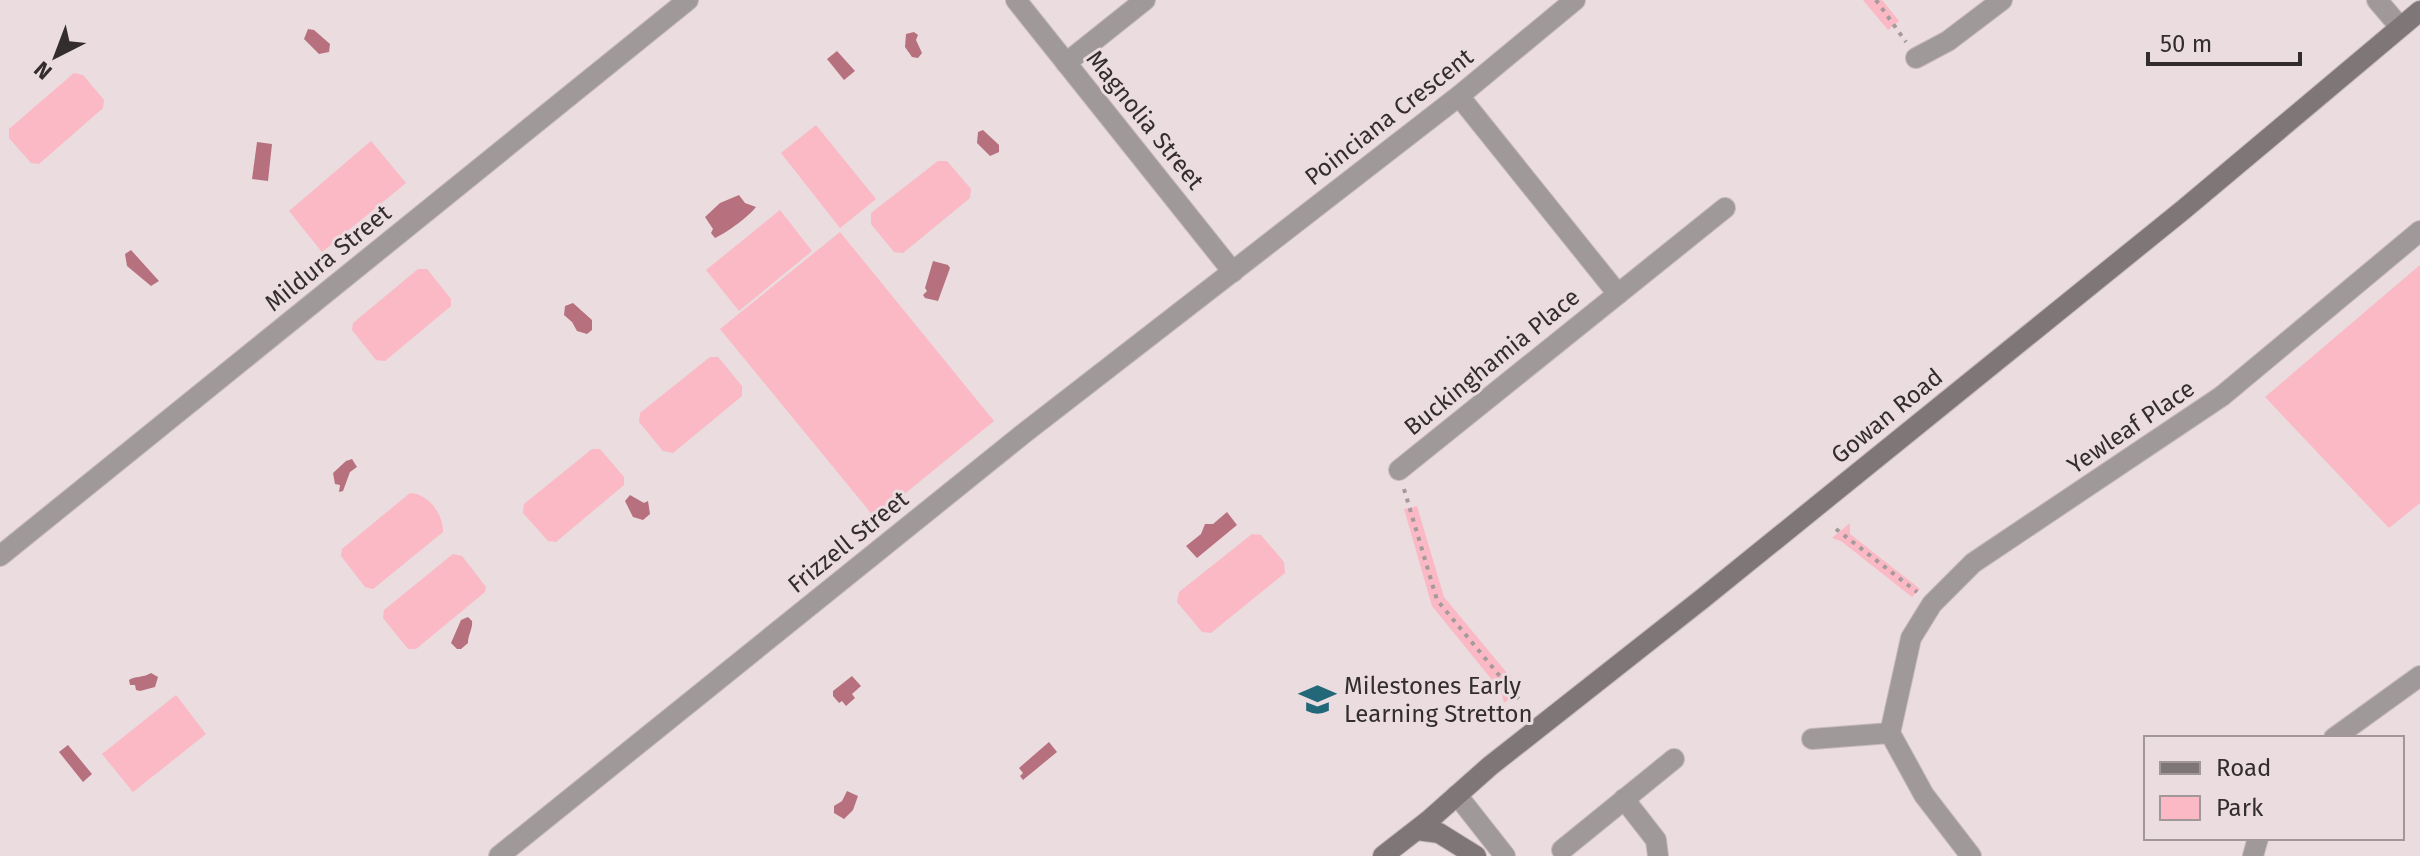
<svg xmlns="http://www.w3.org/2000/svg" width="2420" height="856" font-family="'Fira Sans',sans-serif">
	<rect width="100%" height="100%" fill="#ebdcdf"/>
	<!-- green -->
	<g fill="#fab9c4">
		<polygon points="1863,0 1882,0 1899,21 1888,30"/>
		<polygon points="74,73 83,75 104,100 103,108 39,164 31,163 9,138 9,129"/>
		<polygon points="816,125 876,199 840,228 781,153"/>
		<polygon points="371,141 406,183 322,252 289,211"/>
		<polygon points="938,161 947,161 971,189 970,198 903,253 894,252 871,224 871,213"/>
		<polygon points="780,210 812,251 739,311 706,270"/>
		<polygon points="840,232 994,421 875,518 720,329"/>
		<polygon points="2420,265 2420,503 2389,528 2265,397"/>
		<polygon points="418,269 427,269 451,299 451,306 385,361 376,360 352,330 353,323"/>
		<polygon points="710,357 718,357 742,386 742,396 673,453 663,451 639,422 640,413"/>
		<polygon points="592,449 600,449 624,477 624,485 556,542 548,541 523,513 524,504"/>
		<path d="M410 493C429 494 443 514 443 532L373 589 365 587 341 556 342 549Z"/>
		<polygon points="1417,506 1444,597 1521,690 1504,703 1501,691 1432,606 1404,509"/>
		<polygon points="1850,523 1850,534 1920,589 1912,597 1841,541 1832,538"/>
		<polygon points="1252,534 1261,535 1284,562 1285,573 1211,633 1202,632 1177,602 1179,592"/>
		<polygon points="453,554 462,556 486,587 485,592 416,649 408,649 383,618 384,610"/>
		<polygon points="176,695 206,734 133,792 102,754"/>
	</g>
	<!-- water -->
	<g fill="#b7707e">
		<polygon points="308,29 314,30 330,44 329,52 319,54 304,39"/>
		<polygon points="914,32 918,35 916,40 922,53 918,58 912,57 905,47 906,34"/>
		<polygon points="837,51 855,71 844,80 827,59"/>
		<polygon points="983,130 999,145 999,152 990,156 977,143 978,132"/>
		<polygon points="257,142 272,144 268,181 252,179"/>
		<path d="M739 195 745 203 756 207C749 216 728 232 715 238L711 233 713 229 705 217 720 203Z"/>
		<polygon points="131,250 159,281 151,286 127,266 125,254"/>
		<polygon points="933,261 948,265 950,268 938,301 925,298 923,295 927,291 925,288"/>
		<polygon points="573,303 592,320 592,330 587,334 577,331 572,322 564,315 565,306"/>
		<polygon points="352,459 357,467 350,472 343,491 339,492 340,485 335,484 333,473 346,461"/>
		<polygon points="630,495 644,503 648,501 650,514 643,520 633,517 625,501"/>
		<polygon points="1227,512 1237,525 1197,558 1186,546 1201,534 1205,524 1213,524"/>
		<path d="M468 617 472 621C473 629 468 634 468 643L461 649H457L451 643 461 620Z"/>
		<path d="M151 673 158 677 155 687 140 691 136 690 135 685H130L129 680C134 676 143 678 151 673Z"/>
		<polygon points="852,676 861,686 852,694 855,698 846,706 842,701 839,703 833,696 833,691"/>
		<polygon points="1049,742 1057,752 1023,780 1020,776 1023,773 1019,768"/>
		<polygon points="68,745 92,774 83,782 59,752"/>
		<polygon points="847,791 858,796 853,810 844,819 834,813 834,806 842,801"/>
	</g>
	<g fill="none" stroke-linecap="round" stroke-linejoin="round">
		<defs>
			<g id="street">
				<polyline points="1016,0 1233,272"/>
				<polyline points="2377,0 2400,27"/>
				<polyline points="1916,58 1948,41 2002,0"/>
				<polyline points="1066,63 1145,0"/>
				<polyline points="1459,96 1618,294"/>
				<polyline points="1399,470 1725,208"/>
				<polyline points="0,556 688,0"/>
				<polyline points="2334,738 2420,676"/>
				<polyline points="1812,739 1890,733"/>
				<polyline points="1457,795 1505,856"/>
				<polyline points="1624,799 1656,840 1658,856"/>
				<polyline points="1562,850 1674,759"/>
				<polyline points="499,856 1023,434 1459,96 1575,0"/>
				<polyline points="1971,856 1924,795 1890,733 1911,638 1932,604 1973,563 2222,396 2420,231"/>
				<polyline points="2253,856 2258,838"/>
			</g>
			<g id="secondary">
				<polyline points="1417,830 1439,833 1476,856"/>
				<polyline points="1383,856 1428,821 1490,766 1702,599 2183,210 2420,11"/>
			</g>
		</defs>
		<!-- street casing -->
		<use href="#street" stroke="#c6b9bc" stroke-width="22"/>
		<!-- secondary casing -->
		<use href="#secondary" stroke="#c6b9bc" stroke-width="22"/>
		<!-- path -->
		<g stroke="#a4999b" stroke-width="4" stroke-dasharray="4 6" stroke-linecap="butt">
			<polyline points="1876,0 1906,42"/>
			<polyline points="1404,489 1437,600 1522,703"/>
			<polyline points="1836,529 1917,592"/>
		</g>
		<!-- street -->
		<use href="#street" stroke="#9f9999" stroke-width="20"/>
		<!-- secondary -->
		<use href="#secondary" stroke="#7f7677" stroke-width="20"/>
	</g>
	<!-- icons -->
	<defs>
		<symbol id="school-bare" viewBox="-9 -9 18 18"><path d="M0-5L7-2L0 1L-7-2ZM-4 1L0 2.5L4 1V4Q0 6-4 4Z" fill="#236879" stroke="#ebdcdf" stroke-width="2.5" paint-order="stroke"/></symbol>
	</defs>
	<g fill-rule="evenodd">
		<use href="#school-bare" x="1292" y="674" width="51" height="51"/>
	</g>
	<g text-anchor="middle" dominant-baseline="central" stroke-width="6" stroke-linejoin="round" paint-order="stroke">
		<!-- street labels -->
		<g font-size="24" fill="#332d2e" stroke="#ebdcdf">
			<text transform="translate(1389 117) rotate(-38)">Poinciana Crescent</text>
			<text transform="translate(1145 120) rotate(51)">Magnolia Street</text>
			<text transform="translate(328 258) rotate(-39)">Mildura Street</text>
			<text transform="translate(1492 362) rotate(-39)">Buckinghamia Place</text>
			<text transform="translate(1887 416) rotate(-39)">Gowan Road</text>
			<text transform="translate(2131 427) rotate(-34)">Yewleaf Place</text>
			<text transform="translate(848 542) rotate(-39)">Frizzell Street</text>
		</g>
		<!-- poi labels -->
		<g font-size="24" fill="#332d2e" stroke="#ebdcdf" text-anchor="start">
			<text x="1344" y="686">Milestones Early<tspan x="1344" dy="28">Learning Stretton</tspan></text>
		</g>
	</g>
	<!-- legend -->
	<rect x="2144" y="736" width="260" height="104" fill="#ebdcdf" stroke="#a19698" stroke-width="2"/>
	<rect x="2160" y="762" width="40" height="12" fill="#7f7677" stroke="#a19698" stroke-width="2"/>
	<text x="2216" y="776" font-size="24" fill="#332d2e">Road</text>
	<rect x="2160" y="796" width="40" height="24" fill="#fab9c4" stroke="#a19698" stroke-width="2"/>
	<text x="2216" y="816" font-size="24" fill="#332d2e">Park</text>
	<!-- north arrow -->
	<g transform="translate(56 56) rotate(222)" stroke="#ebdcdf" stroke-width="6" paint-order="stroke">
	<path d="M0-6L14 30L0 20L-14 30Z" fill="#332d2e"/>
	<text y="-12" font-size="22" font-weight="bold" text-anchor="middle" fill="#332d2e">N</text>
	</g>
	<!-- scale -->
	<path d="M2148 52v12h152v-12" fill="none" stroke="#332d2e" stroke-width="4"/>
	<text x="2160" y="52" font-size="24" fill="#332d2e" stroke="#ebdcdf" stroke-width="6" paint-order="stroke">50 m</text>
</svg>
